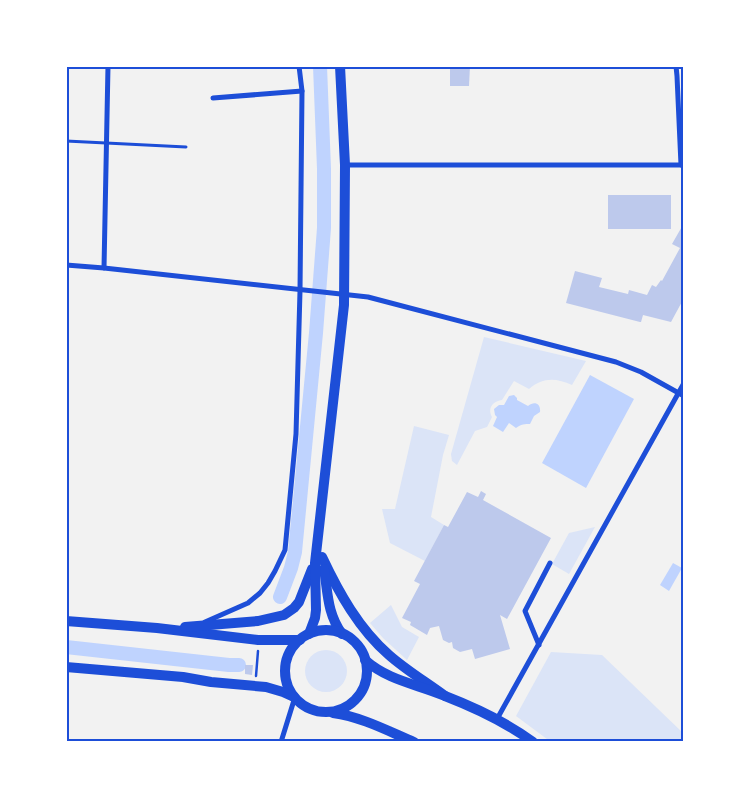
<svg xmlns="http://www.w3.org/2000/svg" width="750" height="808" font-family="'PT Sans Narrow',sans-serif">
	<rect width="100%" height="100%" fill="#f2f2f2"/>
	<!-- green -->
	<g fill="#dbe4f7">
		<path d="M484 337 586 361 572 385C556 378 543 377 529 389L514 381 502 400C493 401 487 408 492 417L487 427 475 431 457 465 452 461 451 454Z"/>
		<polygon points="414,426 449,435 443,455 431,517 444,525 425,561 390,543 382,509 395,509"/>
		<polygon points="595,527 569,574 552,564 569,533"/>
		<polygon points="391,605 402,627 419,637 407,660 383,638 370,623"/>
		<circle cx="326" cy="671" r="21"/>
		<polygon points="551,652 602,655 684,734 684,742 551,742 516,716"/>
	</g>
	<!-- water -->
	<g fill="#bfd3fe">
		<polygon points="590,375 634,399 586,488 542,463"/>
		<path d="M514 395 517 398V400L528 406C534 401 541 403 540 412L534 416 530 424C525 424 521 424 516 428L509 423 503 432 493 426 497 417 495 415 494 409 499 405H504L509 396Z"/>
		<polygon points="673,563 682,568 669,591 660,585"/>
	</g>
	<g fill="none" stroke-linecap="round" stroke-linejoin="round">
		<!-- canal -->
		<g stroke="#bfd3fe" stroke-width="14">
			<polyline points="280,597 291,568 295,552 316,333 324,228 324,169 320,66"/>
			<polyline points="66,647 229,665 239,665"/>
		</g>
	</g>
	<!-- building -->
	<g fill="#bdc9ec">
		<polygon points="450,66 470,66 469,86 450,86"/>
		<rect x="608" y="195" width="63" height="34"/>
		<polygon points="684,223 684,298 671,322 643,315 641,322 640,322 566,303 575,271 602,278 599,287 628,294 629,290 647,295 652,285 656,287 661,280 662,281 680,248 672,244"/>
		<polygon points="481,491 486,494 483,500 551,538 507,619 500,615 510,649 475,659 472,649 460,652 453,648 452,642 449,643 443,640 439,626 430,628 427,635 410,625 411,622 402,618 420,584 414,581 444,525 448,527 467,492 478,497"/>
		<polygon points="245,665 253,665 252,675 245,674"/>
	</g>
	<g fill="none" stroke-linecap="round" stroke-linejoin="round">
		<!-- path -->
		<polyline stroke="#1d4ed8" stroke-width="2.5" points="256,676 258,651"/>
		<!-- service -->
		<polyline stroke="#1d4ed8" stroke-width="3" points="66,141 186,147"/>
		<!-- minor -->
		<g stroke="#1d4ed8" stroke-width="5">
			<polyline points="676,66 677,76 681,165"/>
			<polyline points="213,98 302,91"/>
			<polyline points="345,165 684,165"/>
			<polyline points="66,265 104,268 368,297 616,362 641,372 684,396"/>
			<polyline points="104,268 108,66"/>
			<polyline points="205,622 248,603 260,593 268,583 275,571 285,550 296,434 300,291 302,91 299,66"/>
			<polyline points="539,645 525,611 550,563"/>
			<polyline points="497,719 684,383"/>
			<polyline points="281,742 295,697"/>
		</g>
		<!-- primary -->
		<g stroke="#1d4ed8" stroke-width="10">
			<path d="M322 557C339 593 359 629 389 655 406 670 426 682 445 696"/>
			<path d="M324 569C328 593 327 613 342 634"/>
			<polyline points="66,621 157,628 258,640 300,640"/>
			<polyline points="185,627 258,621 284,615 294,608 299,602 312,569"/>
			<circle cx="326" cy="671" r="41"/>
			<polyline points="309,634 315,618 316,610 315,563 344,305 345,165 340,66"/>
			<path d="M365 660C389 681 417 684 445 696 476 708 506 722 533 742"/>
			<polyline points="66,667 183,677 211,682 266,687 283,692 294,697"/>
			<path d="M333 713C362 717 388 731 414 742"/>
		</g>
	</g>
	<!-- border -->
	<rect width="750" height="808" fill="none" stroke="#ffffff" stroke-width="135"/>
	<rect x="68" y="68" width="614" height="672" fill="none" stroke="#1d4ed8" stroke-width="2"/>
</svg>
